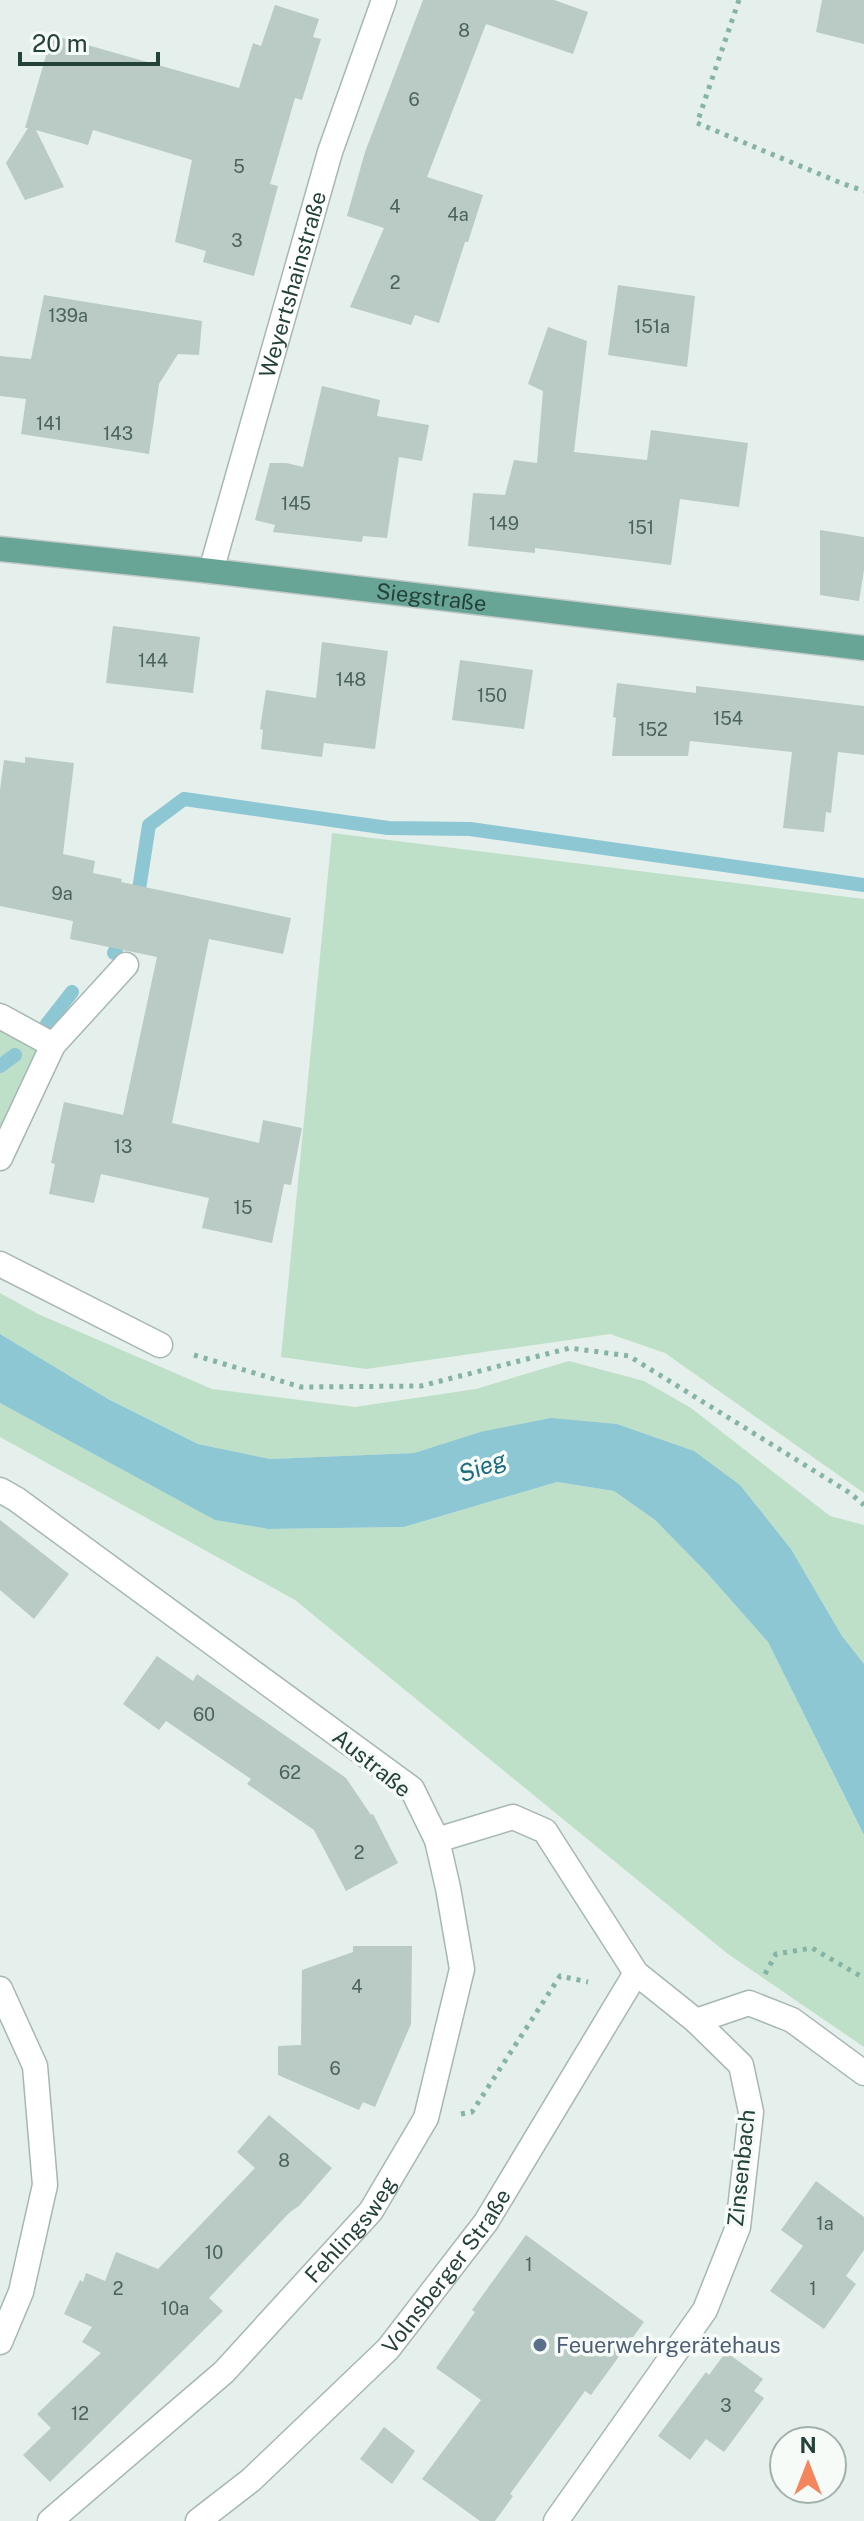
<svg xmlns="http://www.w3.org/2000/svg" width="864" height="2521" font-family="'Public Sans',sans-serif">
	<rect width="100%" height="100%" fill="#e5efeb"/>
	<!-- green -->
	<g fill="#bee0c8">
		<polygon points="332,833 864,899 864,1493 665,1353 610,1334 366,1369 281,1357"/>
		<polygon points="0,1016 53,1045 0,1158"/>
		<polygon points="0,1293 38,1314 212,1389 355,1407 476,1389 569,1361 644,1381 691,1408 830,1516 864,1525 864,1664 842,1636 791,1549 740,1485 693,1451 617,1424 480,1432 414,1453 270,1459 198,1444 108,1399 0,1334"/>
		<polygon points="0,1403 216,1520 268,1529 404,1527 557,1482 614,1491 655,1520 706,1572 768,1642 864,1835 864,2047 728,1954 295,1600 0,1437"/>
	</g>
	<!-- water -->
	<polygon fill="#8dc7d4" points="0,1334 108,1399 198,1444 270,1459 414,1453 480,1432 551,1418 617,1424 694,1451 740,1485 791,1549 842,1636 864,1664 864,1835 768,1642 706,1572 655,1520 614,1491 557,1482 404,1527 268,1529 215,1520 0,1403"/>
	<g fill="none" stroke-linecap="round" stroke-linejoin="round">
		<!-- stream -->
		<g stroke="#8dc7d4" stroke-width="14">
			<polyline points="137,902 149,825 184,799 388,828 470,829 864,885"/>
			<polyline points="114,953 124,932"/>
			<polyline points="47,1024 72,992"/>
			<polyline points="0,1066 15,1055"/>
		</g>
	</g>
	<!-- building -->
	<g fill="#bacac4">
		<polygon points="423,0 554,0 588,12 573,54 486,24 427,177 483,195 468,242 465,242 439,323 415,315 411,325 350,307 384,228 347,216 365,152"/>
		<polygon points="822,0 864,0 864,44 816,32"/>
		<polygon points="275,5 319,19 313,37 321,39 302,100 295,98 270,184 278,186 254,276 203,262 206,251 175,242 192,160 93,130 88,145 36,130 64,187 25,200 6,163 28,128 25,128 52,35 239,88 253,43 261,46"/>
		<polygon points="618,285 695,296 687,367 608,355"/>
		<polygon points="44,295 202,321 199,355 178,354 159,384 149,454 21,434 26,399 0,396 0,356 31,359"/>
		<polygon points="548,327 587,341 574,452 647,460 651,430 748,443 739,507 680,499 671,565 535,548 535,553 468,546 473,493 505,495 514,460 537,463 543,391 528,384"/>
		<polygon points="322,386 380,400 377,416 429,425 422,461 399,457 387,538 363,536 362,542 273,532 275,525 255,520 270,463 286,463 303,467"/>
		<polygon points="820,530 864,537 864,570 859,601 820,595"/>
		<polygon points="113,626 200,637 193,693 106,683"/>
		<polygon points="322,642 388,651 375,749 324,743 322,757 261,749 263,730 260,729 266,690 316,698"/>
		<polygon points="460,660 533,670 524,729 452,720"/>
		<polygon points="617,683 696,693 696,686 864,706 864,755 838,752 831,813 826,812 824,832 783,828 792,752 690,741 688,756 612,756 616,718 613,717"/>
		<polygon points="25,757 74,763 63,854 95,861 93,873 122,879 121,882 291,918 283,954 209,939 172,1123 259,1143 263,1120 302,1128 291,1185 284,1184 272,1243 202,1228 209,1198 101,1174 94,1203 49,1194 55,1164 51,1163 64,1102 123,1115 157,957 70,939 73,921 0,906 0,790 4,760 25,763"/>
		<polygon points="0,1520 69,1574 34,1619 0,1590"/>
		<polygon points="157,1656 193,1681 197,1674 346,1778 371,1815 373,1814 398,1863 346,1891 314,1830 247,1784 251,1779 166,1721 159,1730 123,1704"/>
		<polygon points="353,1946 412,1946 411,2024 375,2107 363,2102 359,2110 278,2075 278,2046 301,2045 302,1970 353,1952"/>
		<polygon points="269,2115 332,2168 299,2206 290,2212 209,2298 223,2311 50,2482 23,2455 51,2428 37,2414 101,2353 82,2342 92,2327 64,2314 80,2280 83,2282 86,2273 105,2281 116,2252 158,2269 255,2168 237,2152"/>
		<polygon points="816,2181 864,2217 864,2250 846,2276 856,2284 824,2329 770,2291 803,2246 781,2230"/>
		<polygon points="526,2235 644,2322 591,2395 585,2391 510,2494 513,2496 495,2521 480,2521 422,2479 481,2400 436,2368 475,2312 472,2310"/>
		<polygon points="726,2352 763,2379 754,2391 764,2398 724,2452 706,2439 690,2460 658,2436 706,2372 709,2375"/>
		<polygon points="384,2427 415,2451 392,2484 360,2459"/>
	</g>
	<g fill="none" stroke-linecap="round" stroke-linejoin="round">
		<defs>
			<g id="lane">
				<polyline points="0,1016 53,1045"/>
				<polyline points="0,1158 53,1045 126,965"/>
				<polyline points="0,1264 160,1345"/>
			</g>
			<g id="street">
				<path id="s1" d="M211 571 330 152 384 0"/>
				<polyline points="0,1490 16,1499 412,1789 437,1840 513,1817 545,1831 636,1973 696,2021 741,2065 751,2112 738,2227 705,2310 556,2521"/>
				<polyline points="0,1989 35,2066 45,2185 21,2292 0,2342"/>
				<polyline points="696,2021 749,2003 792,2020 864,2073"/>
				<path id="s2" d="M50 2521 224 2372 371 2211 426 2118 462 1969 448 1888 437 1840"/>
				<path id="s3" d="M198 2521 251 2480 388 2349 486 2222 636 1973"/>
			</g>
			<g id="primary">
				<path id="s4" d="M0 549 211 571 864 648"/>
			</g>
		</defs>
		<!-- lane casing -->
		<use href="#lane" stroke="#a7b7b2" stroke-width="27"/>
		<!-- street casing -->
		<use href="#street" stroke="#a7b7b2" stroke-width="27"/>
		<!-- primary casing -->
		<use href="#primary" stroke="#c2cac8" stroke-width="27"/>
		<!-- path -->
		<g stroke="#85b3a5" stroke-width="5" stroke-dasharray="4 6" stroke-linecap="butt">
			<polyline points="739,0 697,123 841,183 864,191"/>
			<polyline points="194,1355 301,1387 421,1386 570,1348 629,1356 850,1493 864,1505"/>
			<polyline points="765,1974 776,1954 812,1948 864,1978"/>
			<polyline points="461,2114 472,2112 560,1976 588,1982"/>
		</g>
		<!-- lane -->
		<use href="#lane" stroke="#fff" stroke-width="24"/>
		<!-- street -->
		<use href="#street" stroke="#fff" stroke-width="24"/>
		<!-- primary -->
		<use href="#primary" stroke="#69a597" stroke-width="24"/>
	</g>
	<!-- markers -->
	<circle fill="#5c6f8a" stroke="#f6fbf8" stroke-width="3" cx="540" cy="2345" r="8"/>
	<g text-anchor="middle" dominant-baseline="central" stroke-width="7" stroke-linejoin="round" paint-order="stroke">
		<!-- number labels -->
		<g font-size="18" fill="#4a635c">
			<text x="464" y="30">8</text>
			<text x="414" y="99">6</text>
			<text x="239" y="166">5</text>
			<text x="395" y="206">4</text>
			<text x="458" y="214">4a</text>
			<text x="237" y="240">3</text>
			<text x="395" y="282">2</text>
			<text x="68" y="315">139a</text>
			<text x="652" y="326">151a</text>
			<text x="49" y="423">141</text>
			<text x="118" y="433">143</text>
			<text x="296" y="503">145</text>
			<text x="504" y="523">149</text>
			<text x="641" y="527">151</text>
			<text x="153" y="660">144</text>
			<text x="351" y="679">148</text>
			<text x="492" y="695">150</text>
			<text x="728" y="718">154</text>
			<text x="653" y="729">152</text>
			<text x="62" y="893">9a</text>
			<text x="123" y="1146">13</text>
			<text x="243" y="1207">15</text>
			<text x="204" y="1714">60</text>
			<text x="290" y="1772">62</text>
			<text x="359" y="1852">2</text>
			<text x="357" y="1986">4</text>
			<text x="335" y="2068">6</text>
			<text x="284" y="2160">8</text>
			<text x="825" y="2223">1a</text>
			<text x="214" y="2252">10</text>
			<text x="529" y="2264">1</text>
			<text x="118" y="2288">2</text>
			<text x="813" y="2288">1</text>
			<text x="175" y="2308">10a</text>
			<text x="726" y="2405">3</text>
			<text x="80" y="2413">12</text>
		</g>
		<!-- street labels -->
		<g font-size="22" fill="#24413a" stroke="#f6fbf8">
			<text stroke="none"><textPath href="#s1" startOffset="298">Weyertshainstraße</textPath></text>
			<text stroke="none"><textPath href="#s4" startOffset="434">Siegstraße</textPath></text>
			<text transform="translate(372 1763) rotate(39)">Austraße</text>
			<text transform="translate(741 2168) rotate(-84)">Zinsenbach</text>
			<text stroke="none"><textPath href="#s2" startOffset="420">Fehlingsweg</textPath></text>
			<text stroke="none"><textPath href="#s3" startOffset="354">Volnsberger Straße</textPath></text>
		</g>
		<!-- service labels -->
		<g font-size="22" fill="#4e5e75" stroke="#f6fbf8" text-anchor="start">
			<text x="556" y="2345">Feuerwehrgerätehaus</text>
		</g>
		<!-- water labels -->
		<g font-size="24" font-style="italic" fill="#1c6d7f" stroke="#f6fbf8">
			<text transform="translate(482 1466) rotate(-20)">Sieg</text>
		</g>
	</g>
	<!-- north arrow -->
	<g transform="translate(808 2465)"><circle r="38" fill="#f6fbf8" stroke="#a2b1ac" stroke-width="2"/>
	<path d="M0-6L14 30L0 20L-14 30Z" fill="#f4865e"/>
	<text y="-12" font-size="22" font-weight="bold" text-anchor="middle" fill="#24413a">N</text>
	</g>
	<!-- scale -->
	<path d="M20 52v12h138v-12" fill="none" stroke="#24413a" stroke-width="4"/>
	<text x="32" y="52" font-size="24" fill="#24413a" stroke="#f6fbf8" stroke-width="6" paint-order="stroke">20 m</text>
</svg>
